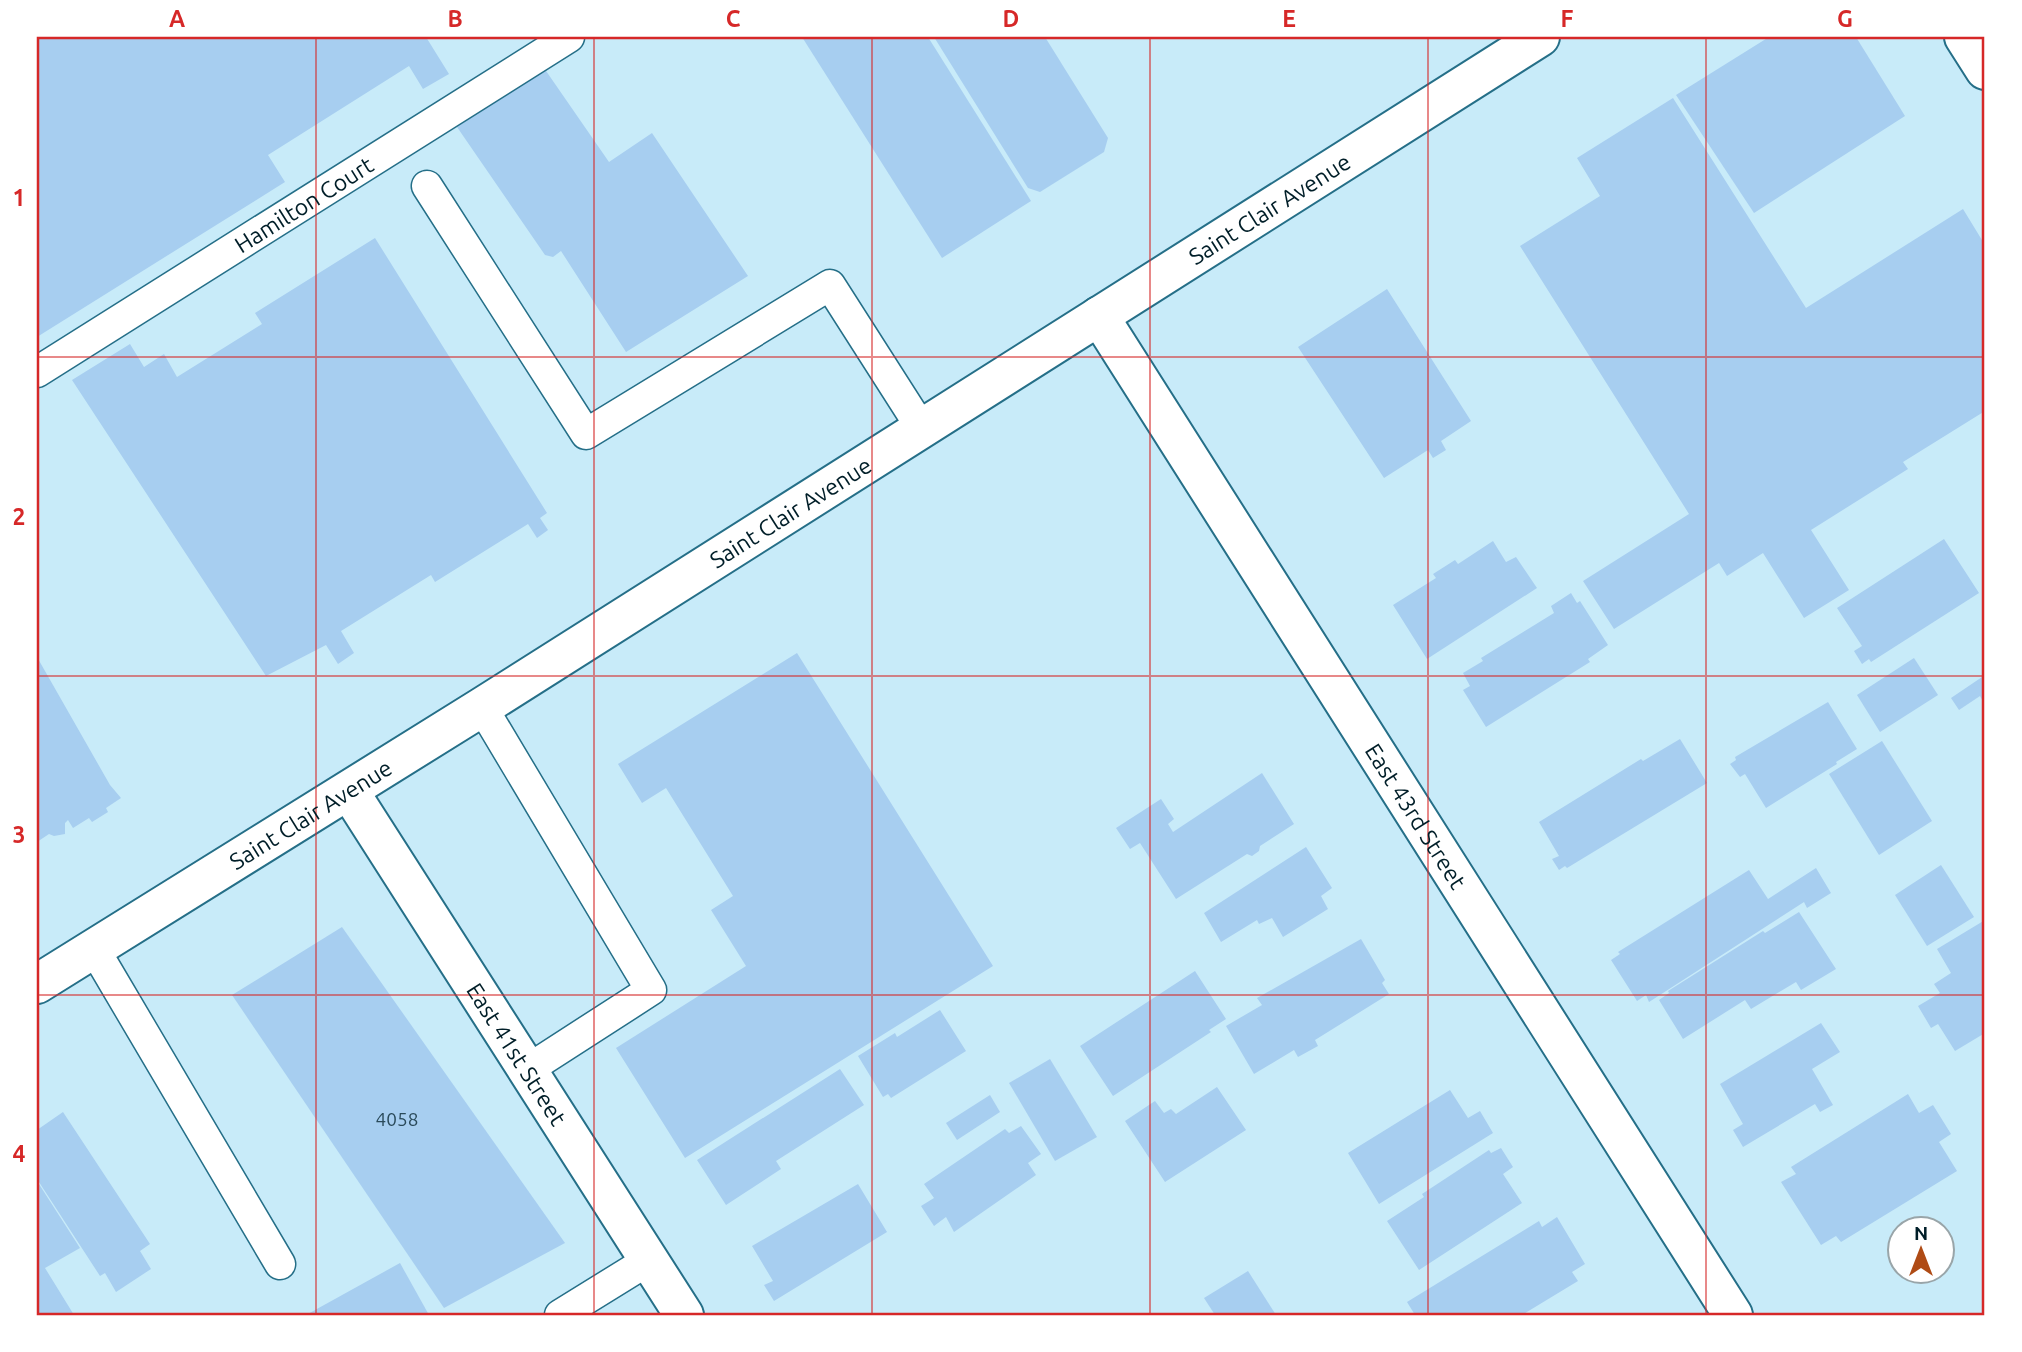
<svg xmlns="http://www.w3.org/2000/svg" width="2022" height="1352" font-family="Ubuntu,sans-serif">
	<rect width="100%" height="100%" fill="#c8ebf9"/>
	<!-- building -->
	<g fill="#a7cef0">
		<polygon points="37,37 426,37 449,74 423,89 409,66 268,155 285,182 37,337"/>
		<polygon points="802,37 928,37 1031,201 942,258"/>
		<polygon points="934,37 1045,37 1108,138 1104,152 1040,192 1028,188"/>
		<polygon points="1769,37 1856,37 1905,116 1754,213 1676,95"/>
		<polygon points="544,68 609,162 652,133 748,276 626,352 561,251 553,257 545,255 457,127"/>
		<polygon points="1673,98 1806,308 1963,209 1985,245 1985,411 1903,462 1908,469 1811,530 1849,590 1804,618 1763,553 1727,576 1719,563 1614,629 1583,581 1689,514 1520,246 1600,196 1577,158"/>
		<polygon points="375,238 547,513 540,518 548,530 537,538 528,524 435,582 431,575 341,631 354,653 338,664 326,645 266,676 72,380 130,344 144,367 164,354 177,377 262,324 255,313"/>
		<polygon points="1387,289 1471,421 1441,441 1446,450 1433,458 1428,450 1384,478 1298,347"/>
		<polygon points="1944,539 1979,593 1871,662 1869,659 1862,664 1854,651 1862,646 1837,608"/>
		<polygon points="1493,541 1506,562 1516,557 1537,588 1427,659 1393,605 1436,578 1433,574 1455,560 1458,564"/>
		<polygon points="1571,593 1577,603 1580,601 1608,645 1588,659 1590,662 1486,727 1463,690 1470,686 1463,673 1483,661 1481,658 1554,613 1551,606"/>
		<polygon points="797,653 993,966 685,1158 616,1048 746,966 711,910 733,896 666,788 642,803 618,764"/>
		<polygon points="37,657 110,785 121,798 106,808 108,812 92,822 89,818 73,828 68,820 65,823 65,834 54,836 49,834 37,842"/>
		<polygon points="1914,658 1938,695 1880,732 1857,695"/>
		<polygon points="1985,675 1985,705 1980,696 1959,710 1951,698"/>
		<polygon points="1828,702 1857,749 1836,762 1837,764 1766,808 1745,774 1740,777 1730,764 1736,760 1735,757"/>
		<polygon points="1680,739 1707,783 1567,868 1565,866 1559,870 1552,859 1559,856 1539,822 1641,759 1643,761"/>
		<polygon points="1882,741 1932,821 1879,855 1829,774"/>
		<polygon points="1262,773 1294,824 1260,846 1259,851 1252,856 1247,854 1176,899 1140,843 1130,849 1116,828 1161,799 1174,819 1168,824 1173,832"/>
		<polygon points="1306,847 1332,888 1321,896 1328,909 1283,937 1272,918 1259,924 1257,920 1221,942 1204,913"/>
		<polygon points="1941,865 1974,917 1927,946 1895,895"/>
		<polygon points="1816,868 1831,893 1807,908 1804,902 1649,1002 1646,995 1637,1001 1611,960 1620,954 1618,952 1749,870 1768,899"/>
		<polygon points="1799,912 1836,969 1801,990 1796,982 1751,1009 1745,1000 1683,1039 1659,1000 1669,993 1668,991 1763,931 1765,933"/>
		<polygon points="1985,920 1985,1033 1955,1051 1938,1024 1931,1028 1918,1006 1940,993 1934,984 1951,973 1937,949"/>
		<polygon points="342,927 565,1243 444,1308 232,995"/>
		<polygon points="1361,939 1385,980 1382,983 1389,994 1315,1040 1318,1046 1298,1057 1294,1050 1254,1074 1226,1026 1262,1005 1257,998"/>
		<polygon points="1195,971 1226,1019 1209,1030 1211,1032 1113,1096 1080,1046"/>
		<polygon points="940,1010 966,1051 891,1098 888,1094 883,1097 858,1056 895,1033 897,1037"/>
		<polygon points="1821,1023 1840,1052 1812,1069 1833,1105 1820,1112 1815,1104 1743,1147 1733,1130 1743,1124 1720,1084"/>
		<polygon points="1050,1059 1097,1137 1055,1161 1009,1083"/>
		<polygon points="840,1069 864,1105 776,1161 781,1169 726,1205 697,1160"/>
		<polygon points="1217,1087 1246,1130 1165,1182 1125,1121 1155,1101 1164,1113 1171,1109 1176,1114"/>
		<polygon points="1450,1090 1468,1118 1480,1111 1493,1133 1379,1204 1348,1153"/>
		<polygon points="1908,1094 1919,1113 1933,1105 1951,1134 1939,1142 1957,1171 1841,1242 1836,1236 1821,1245 1781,1182 1796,1174 1791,1167"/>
		<polygon points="990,1095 1000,1112 957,1140 946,1123"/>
		<polygon points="63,1112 150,1244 140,1251 151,1269 116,1292 105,1273 100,1276 37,1179 37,1130"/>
		<polygon points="1021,1126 1041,1154 1028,1163 1036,1175 954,1232 946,1217 934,1226 921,1206 934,1198 924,1184 1005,1129 1009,1133"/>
		<polygon points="1501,1148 1513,1167 1503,1174 1522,1203 1419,1270 1387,1221 1424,1197 1422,1194 1489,1150 1491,1153"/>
		<polygon points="37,1181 80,1248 45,1268 74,1315 37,1315"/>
		<polygon points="858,1184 887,1232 774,1301 764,1285 773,1281 752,1246"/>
		<polygon points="1557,1217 1585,1264 1572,1272 1578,1281 1522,1315 1415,1315 1407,1302 1539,1221 1542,1227"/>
		<polygon points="400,1263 429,1315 306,1315"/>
		<polygon points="1248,1271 1276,1315 1215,1315 1204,1298"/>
	</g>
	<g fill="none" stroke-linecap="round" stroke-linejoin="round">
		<defs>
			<g id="lane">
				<polyline points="427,186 586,434 830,285 922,429"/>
				<path id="s1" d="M37 372 569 37"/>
				<polyline points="482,707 651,990 527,1070"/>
				<polyline points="93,947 280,1264"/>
				<polyline points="560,1315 649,1260"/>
			</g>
			<g id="street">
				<polyline points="1964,37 1985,70"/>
				<path id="s2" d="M1099 316 1733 1315"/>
				<path id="s3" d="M349 791 684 1315"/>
			</g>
			<g id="secondary">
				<path id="s4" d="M37 984 482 707 1540 37"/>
			</g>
		</defs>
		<!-- lane casing -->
		<use href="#lane" stroke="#256f88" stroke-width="33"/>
		<!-- street casing -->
		<use href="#street" stroke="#256f88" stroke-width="42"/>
		<!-- secondary casing -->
		<use href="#secondary" stroke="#256f88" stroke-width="42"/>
		<!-- lane -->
		<use href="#lane" stroke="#fff" stroke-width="30"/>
		<!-- street -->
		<use href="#street" stroke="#fff" stroke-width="38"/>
		<!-- secondary -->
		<use href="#secondary" stroke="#fff" stroke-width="38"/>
	</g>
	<!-- grid -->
	<path fill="none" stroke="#d62828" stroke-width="2" stroke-opacity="0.55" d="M316 37V1315M594 37V1315M872 37V1315M1150 37V1315M1428 37V1315M1706 37V1315M37 357H1985M37 676H1985M37 995H1985"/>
	<g text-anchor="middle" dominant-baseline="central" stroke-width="7" stroke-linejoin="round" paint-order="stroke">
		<!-- number labels -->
		<g font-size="19" fill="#2a4a5a">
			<text x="397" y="1119">4058</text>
		</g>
		<!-- street labels -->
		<g font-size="23" fill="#001e28" stroke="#fff">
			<text stroke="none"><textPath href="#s1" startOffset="315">Hamilton Court</textPath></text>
			<text stroke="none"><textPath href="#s4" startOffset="1456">Saint Clair Avenue</textPath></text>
			<text stroke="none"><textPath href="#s4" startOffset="889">Saint Clair Avenue</textPath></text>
			<text stroke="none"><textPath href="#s4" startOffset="322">Saint Clair Avenue</textPath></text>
			<text stroke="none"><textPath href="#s2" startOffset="592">East 43rd Street</textPath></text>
			<text stroke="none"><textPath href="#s3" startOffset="312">East 41st Street</textPath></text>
		</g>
	</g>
	<!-- border -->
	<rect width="2022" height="1352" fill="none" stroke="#ffffff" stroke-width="77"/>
	<!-- north arrow -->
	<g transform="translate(1921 1250)"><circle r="33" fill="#ffffff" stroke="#99a5a9" stroke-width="2"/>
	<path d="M0-5L12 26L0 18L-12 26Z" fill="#af4b15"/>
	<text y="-10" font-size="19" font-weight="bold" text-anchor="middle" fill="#001e28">N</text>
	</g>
	<rect x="38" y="38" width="1945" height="1276" fill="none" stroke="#d62828" stroke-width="2.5"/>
	<g font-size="23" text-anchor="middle" font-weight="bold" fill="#d62828">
		<text x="177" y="27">A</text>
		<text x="455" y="27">B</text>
		<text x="733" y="27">C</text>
		<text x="1011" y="27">D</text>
		<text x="1289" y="27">E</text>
		<text x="1567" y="27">F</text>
		<text x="1845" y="27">G</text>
		<text x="19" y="206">1</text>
		<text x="19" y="525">2</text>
		<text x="19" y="843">3</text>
		<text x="19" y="1162">4</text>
	</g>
</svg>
